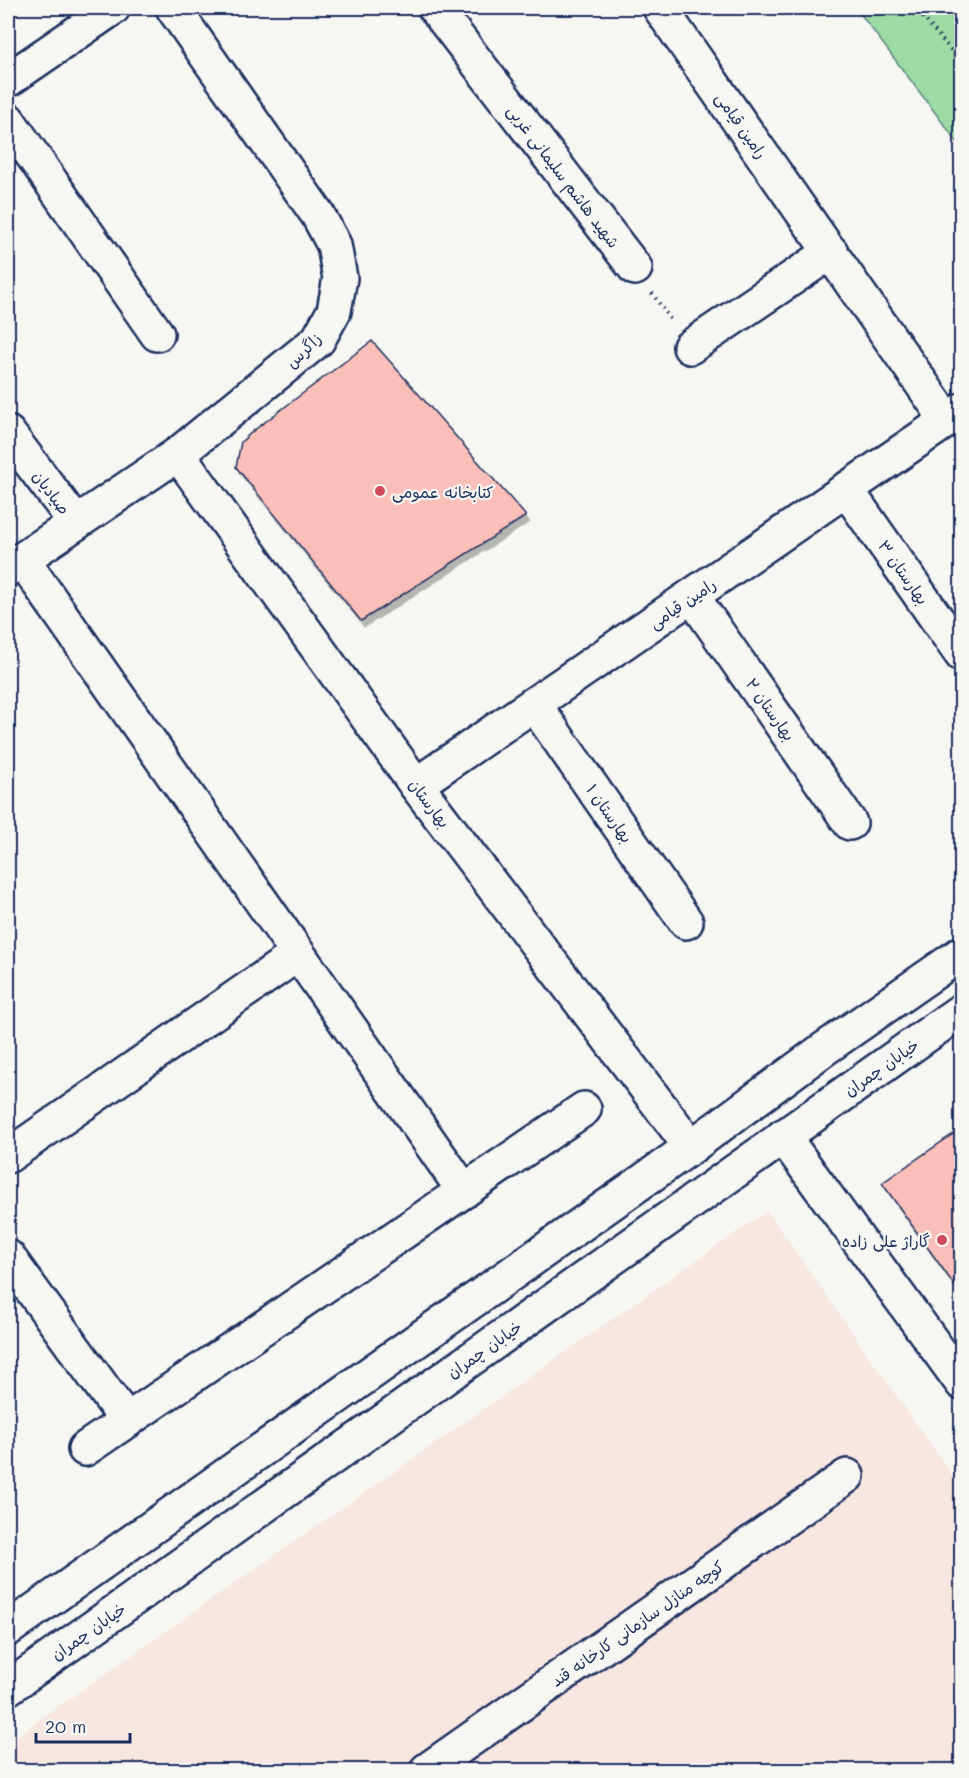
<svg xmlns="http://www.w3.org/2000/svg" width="969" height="1778" font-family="Mali,'Playpen Sans Arabic',sans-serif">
	<defs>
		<filter id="shadow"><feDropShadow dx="3.5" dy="6" stdDeviation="0" flood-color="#0004"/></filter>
	</defs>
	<rect width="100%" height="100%" fill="#f6f6f2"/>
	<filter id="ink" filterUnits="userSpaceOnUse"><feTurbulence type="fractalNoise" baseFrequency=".0167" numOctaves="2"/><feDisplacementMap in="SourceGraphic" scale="12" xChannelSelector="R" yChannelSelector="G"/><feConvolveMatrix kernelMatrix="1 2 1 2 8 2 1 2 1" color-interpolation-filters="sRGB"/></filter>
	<g filter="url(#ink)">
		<!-- built -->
		<polygon fill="#f8e6e1" points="767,1211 961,1488 961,1770 8,1770 8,1742"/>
		<!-- green -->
		<polygon fill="#9cdba4" stroke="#5c8581" stroke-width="1.5" points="856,8 961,8 961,147"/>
		<!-- building -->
		<g fill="#fbbfb9" stroke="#1b2f5e" stroke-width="1.5" filter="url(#shadow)">
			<polygon points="372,341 526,516 361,621 236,467 241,442 253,431"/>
			<polygon points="962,1128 962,1296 882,1183"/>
		</g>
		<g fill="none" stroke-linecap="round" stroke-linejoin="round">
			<defs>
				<g id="street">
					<polyline points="435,8 635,268"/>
					<polyline points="660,8 947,420"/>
					<polyline points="8,80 113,8"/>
					<polyline points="8,120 157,334"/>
					<polyline points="690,347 831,252"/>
					<polyline points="8,433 76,523"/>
					<polyline points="178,454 416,785 691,1147"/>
					<polyline points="846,489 962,655"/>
					<polyline points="22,559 464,1191"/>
					<polyline points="8,569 178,454 318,340 334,311 340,278 334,245 318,215 173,8"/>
					<polyline points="692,596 850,823"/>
					<polyline points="534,704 686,922"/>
					<polyline points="416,785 962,410"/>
					<polyline points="783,1136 962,1383"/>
					<polyline points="8,1156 298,954"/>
					<polyline points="8,1257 127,1421"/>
					<polyline points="85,1449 584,1109"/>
					<polyline points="427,1770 847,1476"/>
				</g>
				<g id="secondary">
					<polyline points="8,1629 691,1147 824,1049 962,953"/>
					<polyline points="8,1688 962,1010"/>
				</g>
			</defs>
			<!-- street casing -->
			<use href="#street" stroke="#1b2f5e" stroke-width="38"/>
			<!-- secondary casing -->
			<use href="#secondary" stroke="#1b2f5e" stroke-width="38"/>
			<!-- path -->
			<g stroke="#1b2f5e" stroke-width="4" stroke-dasharray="1.5 4.5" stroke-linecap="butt">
				<polyline points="915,8 962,63"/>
				<polyline points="652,293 672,322"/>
			</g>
			<!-- street -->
			<use href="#street" stroke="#f6f6f2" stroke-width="33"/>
			<!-- secondary -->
			<use href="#secondary" stroke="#f6f6f2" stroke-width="33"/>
		</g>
	</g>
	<!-- markers -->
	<g fill="#d1495b" stroke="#f6f6f2" stroke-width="2">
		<circle cx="380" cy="491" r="6"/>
		<circle cx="942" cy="1240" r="6"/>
	</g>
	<g text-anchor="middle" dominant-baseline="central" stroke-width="4.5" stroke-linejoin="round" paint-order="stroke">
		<!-- street labels -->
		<g font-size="16" fill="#1b2f5e" stroke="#f6f6f2">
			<text transform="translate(742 125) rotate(55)">رامین قیامی</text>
			<text transform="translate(564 176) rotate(53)">شهید هاشم سلیمانی غربی</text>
			<text transform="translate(303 350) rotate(-45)">زاگرس</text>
			<text transform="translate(52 492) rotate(53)">صیادیان</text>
			<text transform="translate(904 572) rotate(55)">بهارستان ۳</text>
			<text transform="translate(682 603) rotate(-34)">رامین قیامی</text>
			<text transform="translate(771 709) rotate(55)">بهارستان ۲</text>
			<text transform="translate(430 803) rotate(53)">بهارستان</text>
			<text transform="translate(610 813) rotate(55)">بهارستان ۱</text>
			<text transform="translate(881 1067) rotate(-35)">خیابان چمران</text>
			<text transform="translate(484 1349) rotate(-35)">خیابان چمران</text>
			<text transform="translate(637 1623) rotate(-35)">کوچه منازل سازمانی کارخانه قند</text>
			<text transform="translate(88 1631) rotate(-35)">خیابان چمران</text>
		</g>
		<!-- poi labels -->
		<g font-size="16" fill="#1b2f5e" stroke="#f6f6f2" text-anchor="start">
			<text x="392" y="491">کتابخانه عمومی</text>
			<text x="930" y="1240" text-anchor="end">گاراژ علی زاده</text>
		</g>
	</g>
	<!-- margin -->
	<rect width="969" height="1778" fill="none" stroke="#f6f6f2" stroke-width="30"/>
	<rect x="15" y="15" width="939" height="1748" fill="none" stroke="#1b2f5e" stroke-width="2" filter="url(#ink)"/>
	<!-- scale -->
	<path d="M36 1733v9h94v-9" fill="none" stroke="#1b2f5e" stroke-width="3"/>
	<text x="45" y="1733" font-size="18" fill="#1b2f5e" stroke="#f6f6f2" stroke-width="4.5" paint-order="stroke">20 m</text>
</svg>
